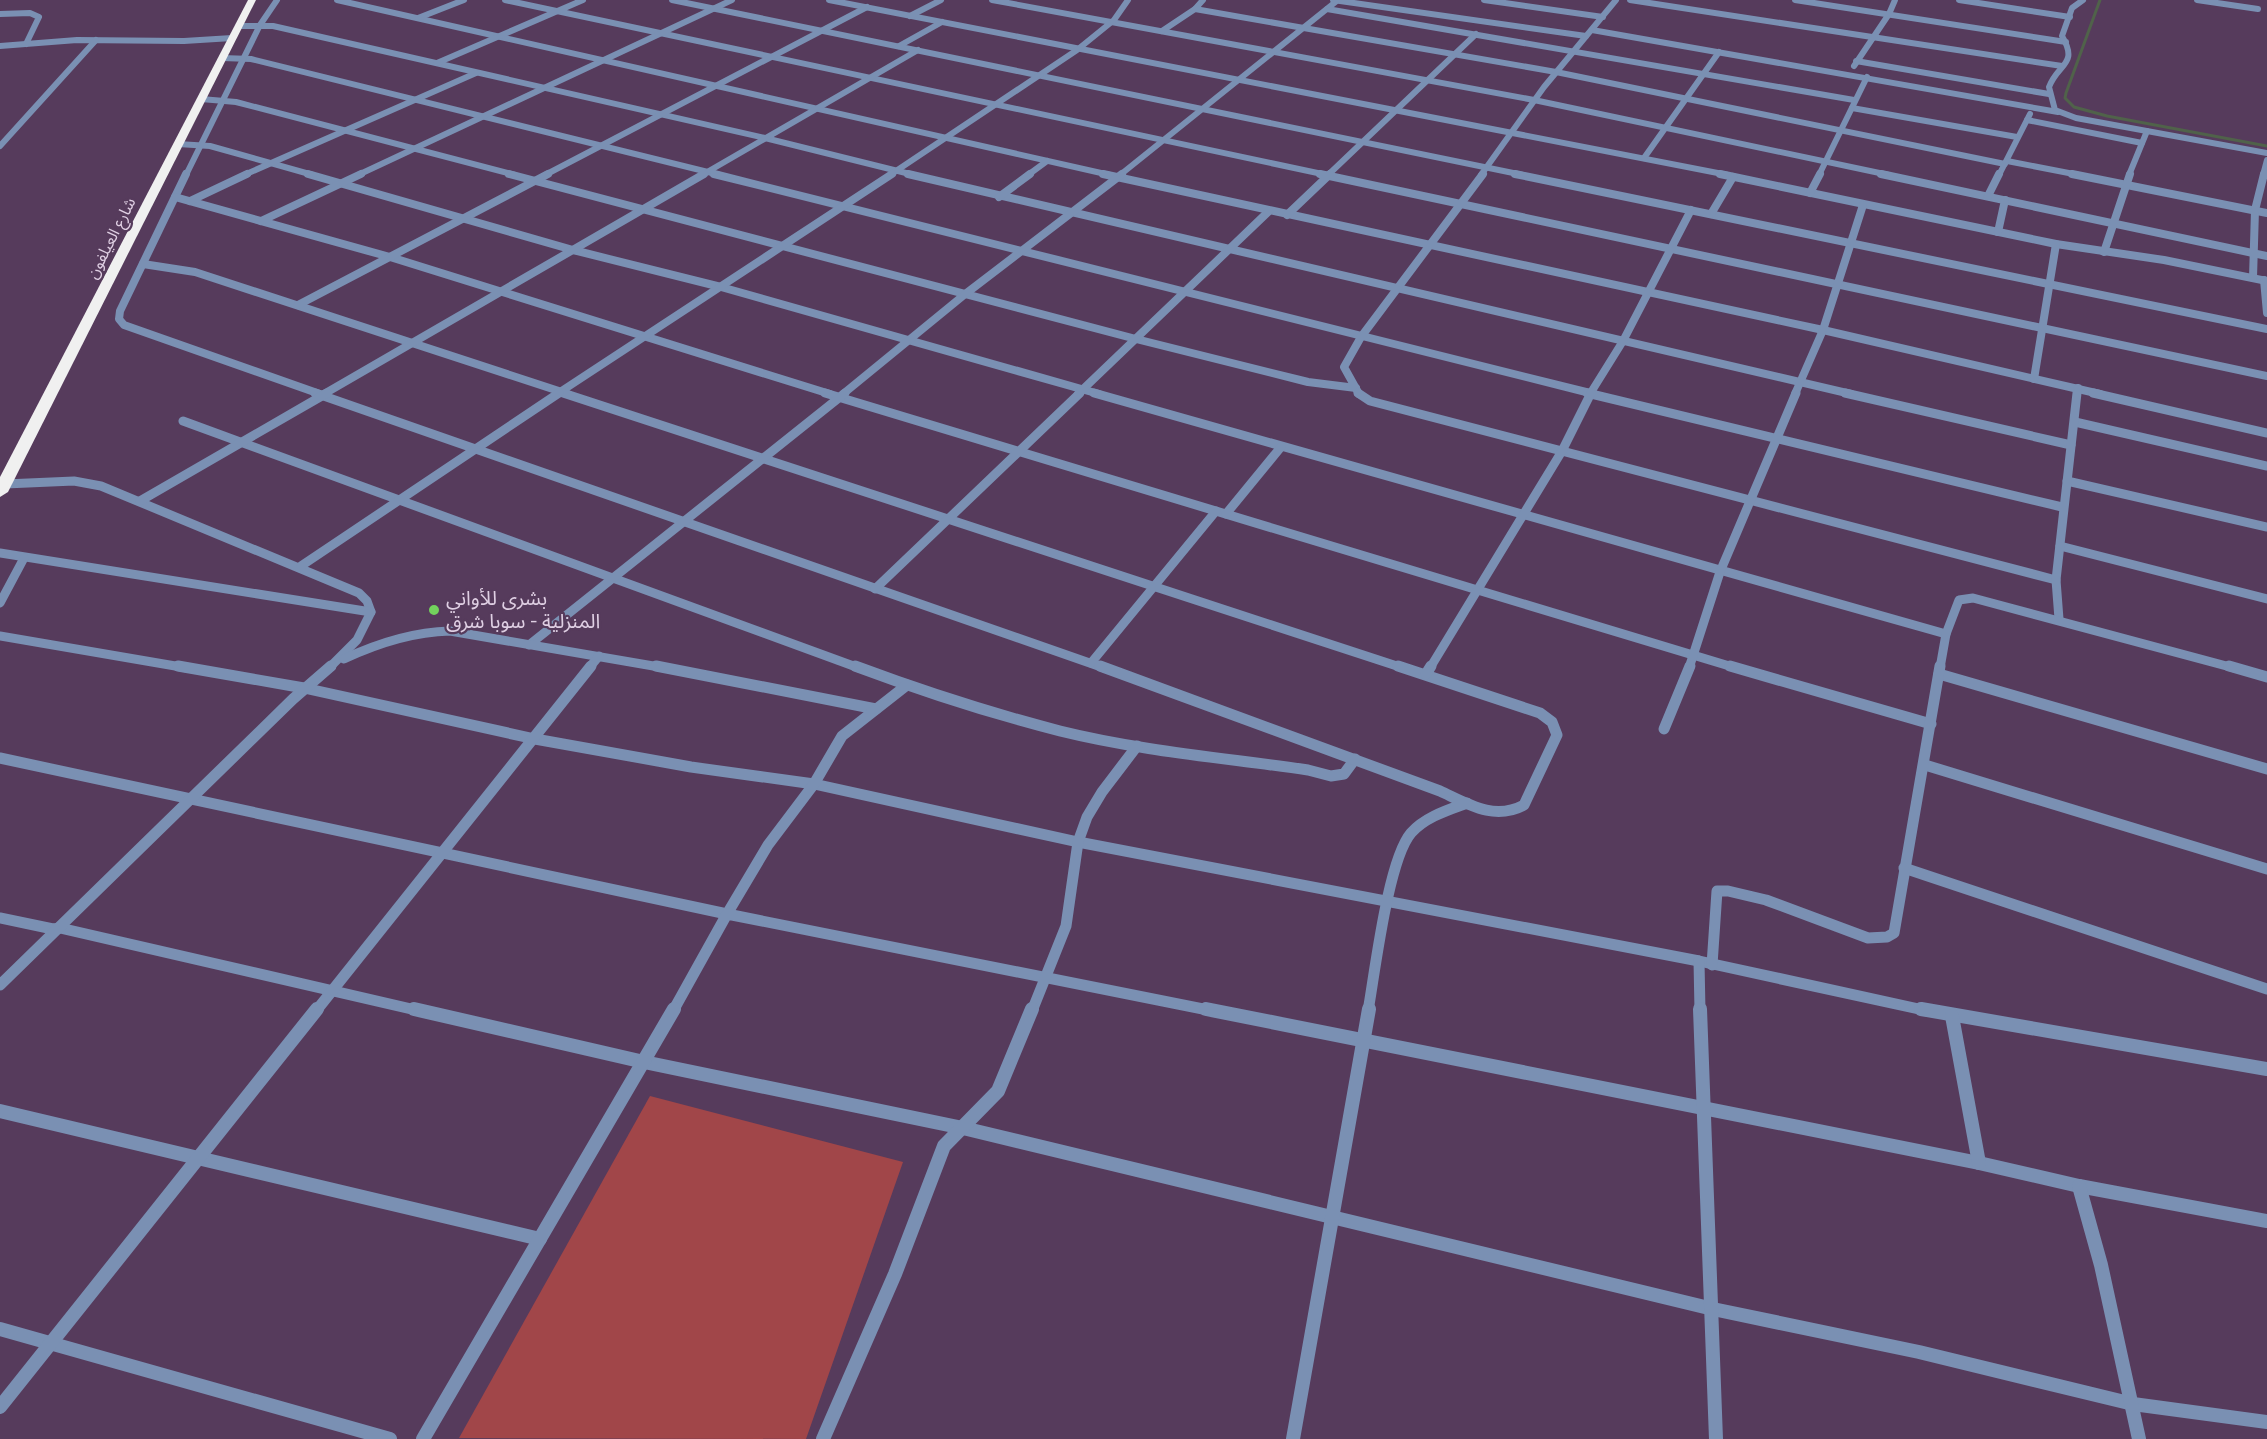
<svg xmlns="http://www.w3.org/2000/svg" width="2267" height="1439" font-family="Karla,'Noto Sans Arabic',sans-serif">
	<rect width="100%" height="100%" fill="#563b5c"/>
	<!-- green -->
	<polygon fill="#a14649" points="650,1096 903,1162 806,1439 459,1438"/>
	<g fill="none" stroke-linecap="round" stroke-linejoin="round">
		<!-- stream -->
		<polyline stroke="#50624a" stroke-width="3" points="2100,0 2066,93 2065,98 2074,107 2107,116 2267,146"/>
		<!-- minor-far4 -->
		<g stroke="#7a90b3" stroke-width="6">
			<polyline points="337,0 1110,175"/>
			<polyline points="505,0 1327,175"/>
			<polyline points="672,0 1523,175"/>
			<polyline points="829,0 1728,175"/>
			<polyline points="992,0 1534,100 1889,175"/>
			<polyline points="1333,0 1586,36"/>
			<polyline points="1484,0 1603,17"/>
			<polyline points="1630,0 2062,66"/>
			<polyline points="1795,0 2066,42"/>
			<polyline points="1959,0 2070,17"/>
			<path d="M2083 0 2072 8 2062 36C2079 65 2058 63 2049 87L2055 110 2076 118 2267 153"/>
			<polyline points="2197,0 2258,9"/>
			<polyline points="1195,9 1556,72 2005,164"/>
			<polyline points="1327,9 1854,100"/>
			<polyline points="0,14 30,13 39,17 26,44"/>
			<polyline points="910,16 941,0"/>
			<polyline points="418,18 464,0"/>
			<polyline points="239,26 273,26 765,138 914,175"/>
			<polyline points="1592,30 2058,112"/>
			<polyline points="1162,31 1195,9 1203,0"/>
			<polyline points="0,46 77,40 184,41 232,38"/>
			<polyline points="899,46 942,22"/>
			<polyline points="222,58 251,59 720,175"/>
			<polyline points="1856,61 2049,94"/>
			<polyline points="437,63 583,0"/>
			<polyline points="1854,66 1889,14 1895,0"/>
			<polyline points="201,99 236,102 515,175"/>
			<polyline points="1852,108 2017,137"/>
			<polyline points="2027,120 2142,143"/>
			<polyline points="178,144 210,146 313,175"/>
			<polyline points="0,146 96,40"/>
			<polyline points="1644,158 1719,52"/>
			<polyline points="2007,161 2079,175"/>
			<polyline points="186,175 260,25 277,0"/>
			<polyline points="244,175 476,73"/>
			<polyline points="358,175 732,0"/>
			<polyline points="545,175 867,7"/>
			<polyline points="702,175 918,50"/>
			<polyline points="890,175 1077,50 1114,20 1128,0"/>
			<polyline points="1028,175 1047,161"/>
			<polyline points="1120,175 1338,0"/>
			<polyline points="1328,175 1476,34"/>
			<polyline points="1481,175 1544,87 1616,0"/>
			<polyline points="1819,175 1867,77"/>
			<polyline points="1999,175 2030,114"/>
			<polyline points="2129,175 2147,131"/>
			<polyline points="2263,175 2267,160"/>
		</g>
		<!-- minor-far3 -->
		<g stroke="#7a90b3" stroke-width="8">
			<polyline points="186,174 120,311 119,319 124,325 320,394"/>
			<polyline points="308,174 573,250 721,287 1099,394"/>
			<polyline points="509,174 1136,339 1308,382 1356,388"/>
			<polyline points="714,174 1594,394"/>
			<polyline points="908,174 1851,394"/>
			<polyline points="1103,174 1823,330 2100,394"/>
			<polyline points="1320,174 2267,376"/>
			<polyline points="1515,174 2267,329"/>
			<polyline points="1720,174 2056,244 2164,260 2267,281"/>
			<polyline points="1881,174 2267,256"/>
			<polyline points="2072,174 2267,213"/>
			<polyline points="1810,193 1820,174"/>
			<polyline points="1988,196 1999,174"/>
			<polyline points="175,197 390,257 830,394"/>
			<polyline points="999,197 1030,174"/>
			<polyline points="190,201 247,174"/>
			<polyline points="1711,214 1733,177"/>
			<polyline points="1287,215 1330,174"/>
			<polyline points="261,221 361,174"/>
			<polyline points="1998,232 2005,200"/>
			<polyline points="2104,252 2130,174"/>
			<polyline points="143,264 195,272 568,394"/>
			<polyline points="2253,278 2255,210 2264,174"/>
			<polyline points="2264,280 2267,313"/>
			<polyline points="298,305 548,174"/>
			<polyline points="2034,379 2056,244"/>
			<polyline points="324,394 704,174"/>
			<polyline points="557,394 892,174"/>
			<polyline points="843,394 964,295 1122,174"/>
			<polyline points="1078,394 1269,211"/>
			<polyline points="1359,394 1344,367 1361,337 1483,174"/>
			<polyline points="1590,394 1623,341 1691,210"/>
			<polyline points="1795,394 1823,330 1863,205"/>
			<polyline points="2077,394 2078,388"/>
		</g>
		<!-- minor-far2 -->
		<g stroke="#7a90b3" stroke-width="9">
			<polyline points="315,393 1104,668"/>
			<polyline points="563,393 1403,668"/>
			<polyline points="825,393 1736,668"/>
			<polyline points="1094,393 1946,634"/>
			<polyline points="1358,393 1370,401 2056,580"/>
			<polyline points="1587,393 2062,507"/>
			<polyline points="1845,393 2071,445"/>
			<polyline points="2093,393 2267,433"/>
			<polyline points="183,421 859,668"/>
			<polyline points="2075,422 2267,466"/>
			<polyline points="2067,481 2267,527"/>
			<polyline points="5,484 74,481 101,486 359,593 367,601 371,612 357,640 329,668"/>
			<polyline points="140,501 327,393"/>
			<polyline points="1226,514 1281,447"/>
			<polyline points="2060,546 2267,599"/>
			<polyline points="0,553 371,612"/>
			<polyline points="301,566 559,393"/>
			<polyline points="875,589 1080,393"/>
			<polyline points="0,603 24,558"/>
			<polyline points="2059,619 2056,580 2077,393"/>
			<polyline points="0,636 187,668"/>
			<polyline points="529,645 845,393"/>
			<path d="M344 659C378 643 412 632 450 631L665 668"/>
			<polyline points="1091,663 1216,511"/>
			<polyline points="589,668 599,656"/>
			<polyline points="1430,668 1562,451 1591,393"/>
			<polyline points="1689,668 1720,572 1796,393"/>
			<polyline points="1940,668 1946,634 1959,600 1973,598 2234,668"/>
		</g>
		<!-- minor-far1 -->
		<g stroke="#7a90b3" stroke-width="11">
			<polyline points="178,666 304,688 535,739 691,767 814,784 1078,842 1699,961 1928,1011"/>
			<polyline points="656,666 876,709"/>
			<path d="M855 666C922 691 990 713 1060 731 1141 751 1225 758 1308 770L1331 776 1344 774 1355 759"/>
			<path d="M1100 666 1440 791C1468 804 1494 821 1524 805L1557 735 1552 722 1540 713 1398 666"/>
			<polyline points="1730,666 1931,724"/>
			<polyline points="2229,666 2267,677"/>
			<polyline points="1426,674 1431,666"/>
			<polyline points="1939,674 2267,769"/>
			<polyline points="1664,729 1690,666"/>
			<polyline points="0,758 727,914 768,845 814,784 842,736 907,685"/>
			<polyline points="1925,765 2267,869"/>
			<polyline points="1904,868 2267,989"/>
			<polyline points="0,918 53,929 60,928 420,1011"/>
			<polyline points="1699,961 1700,1011"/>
			<polyline points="1712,965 1717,891 1728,891 1766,900 1868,938 1887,937 1894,933 1940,666"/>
			<polyline points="0,985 293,699 331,666"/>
			<polyline points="316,1011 591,666"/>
			<polyline points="673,1011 727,914 1213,1011"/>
			<polyline points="1032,1011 1066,926 1078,842 1087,817 1102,792 1137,746"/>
			<path d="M1368 1011C1375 972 1388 860 1411 833 1425 817 1448 810 1467 803"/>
		</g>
		<!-- minor -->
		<g stroke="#7a90b3" stroke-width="14">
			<polyline points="414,1009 644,1062 963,1128 1713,1309 1919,1352 2133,1404 2267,1422"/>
			<polyline points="1206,1009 1979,1163 2079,1186 2267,1221"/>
			<polyline points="1700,1009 1716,1439"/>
			<polyline points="1921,1009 2267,1069"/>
			<polyline points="1952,1016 1979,1163"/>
			<polyline points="0,1111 540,1239"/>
			<polyline points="2079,1186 2101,1265 2139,1439"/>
			<polyline points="0,1329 390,1439"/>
			<polyline points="0,1407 317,1009"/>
			<polyline points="423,1439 674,1009"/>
			<polyline points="823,1439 895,1274 944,1146 998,1091 1032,1009"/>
			<polyline points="1293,1439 1369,1009"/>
		</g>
		<!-- highway -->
		<polygon fill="#f0f0f0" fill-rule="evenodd" points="248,0 256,0 8,492 0,497 0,477"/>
	</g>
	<!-- markers -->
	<circle fill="#73d25d" stroke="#563b5c" stroke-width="2" cx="434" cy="610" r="6"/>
	<g text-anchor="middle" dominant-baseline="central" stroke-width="4.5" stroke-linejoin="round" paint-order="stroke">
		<!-- far-street labels -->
		<g font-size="16" fill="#dfcfe3" stroke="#563b5c">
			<text transform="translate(111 238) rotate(-63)">شارع العيلفون</text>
		</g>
		<!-- poi labels -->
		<g font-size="20" fill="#dfcfe3" stroke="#563b5c" text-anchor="start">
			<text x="446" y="598">بشرى للأواني<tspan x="446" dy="23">المنزلية - سوبا شرق</tspan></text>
		</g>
	</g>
</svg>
